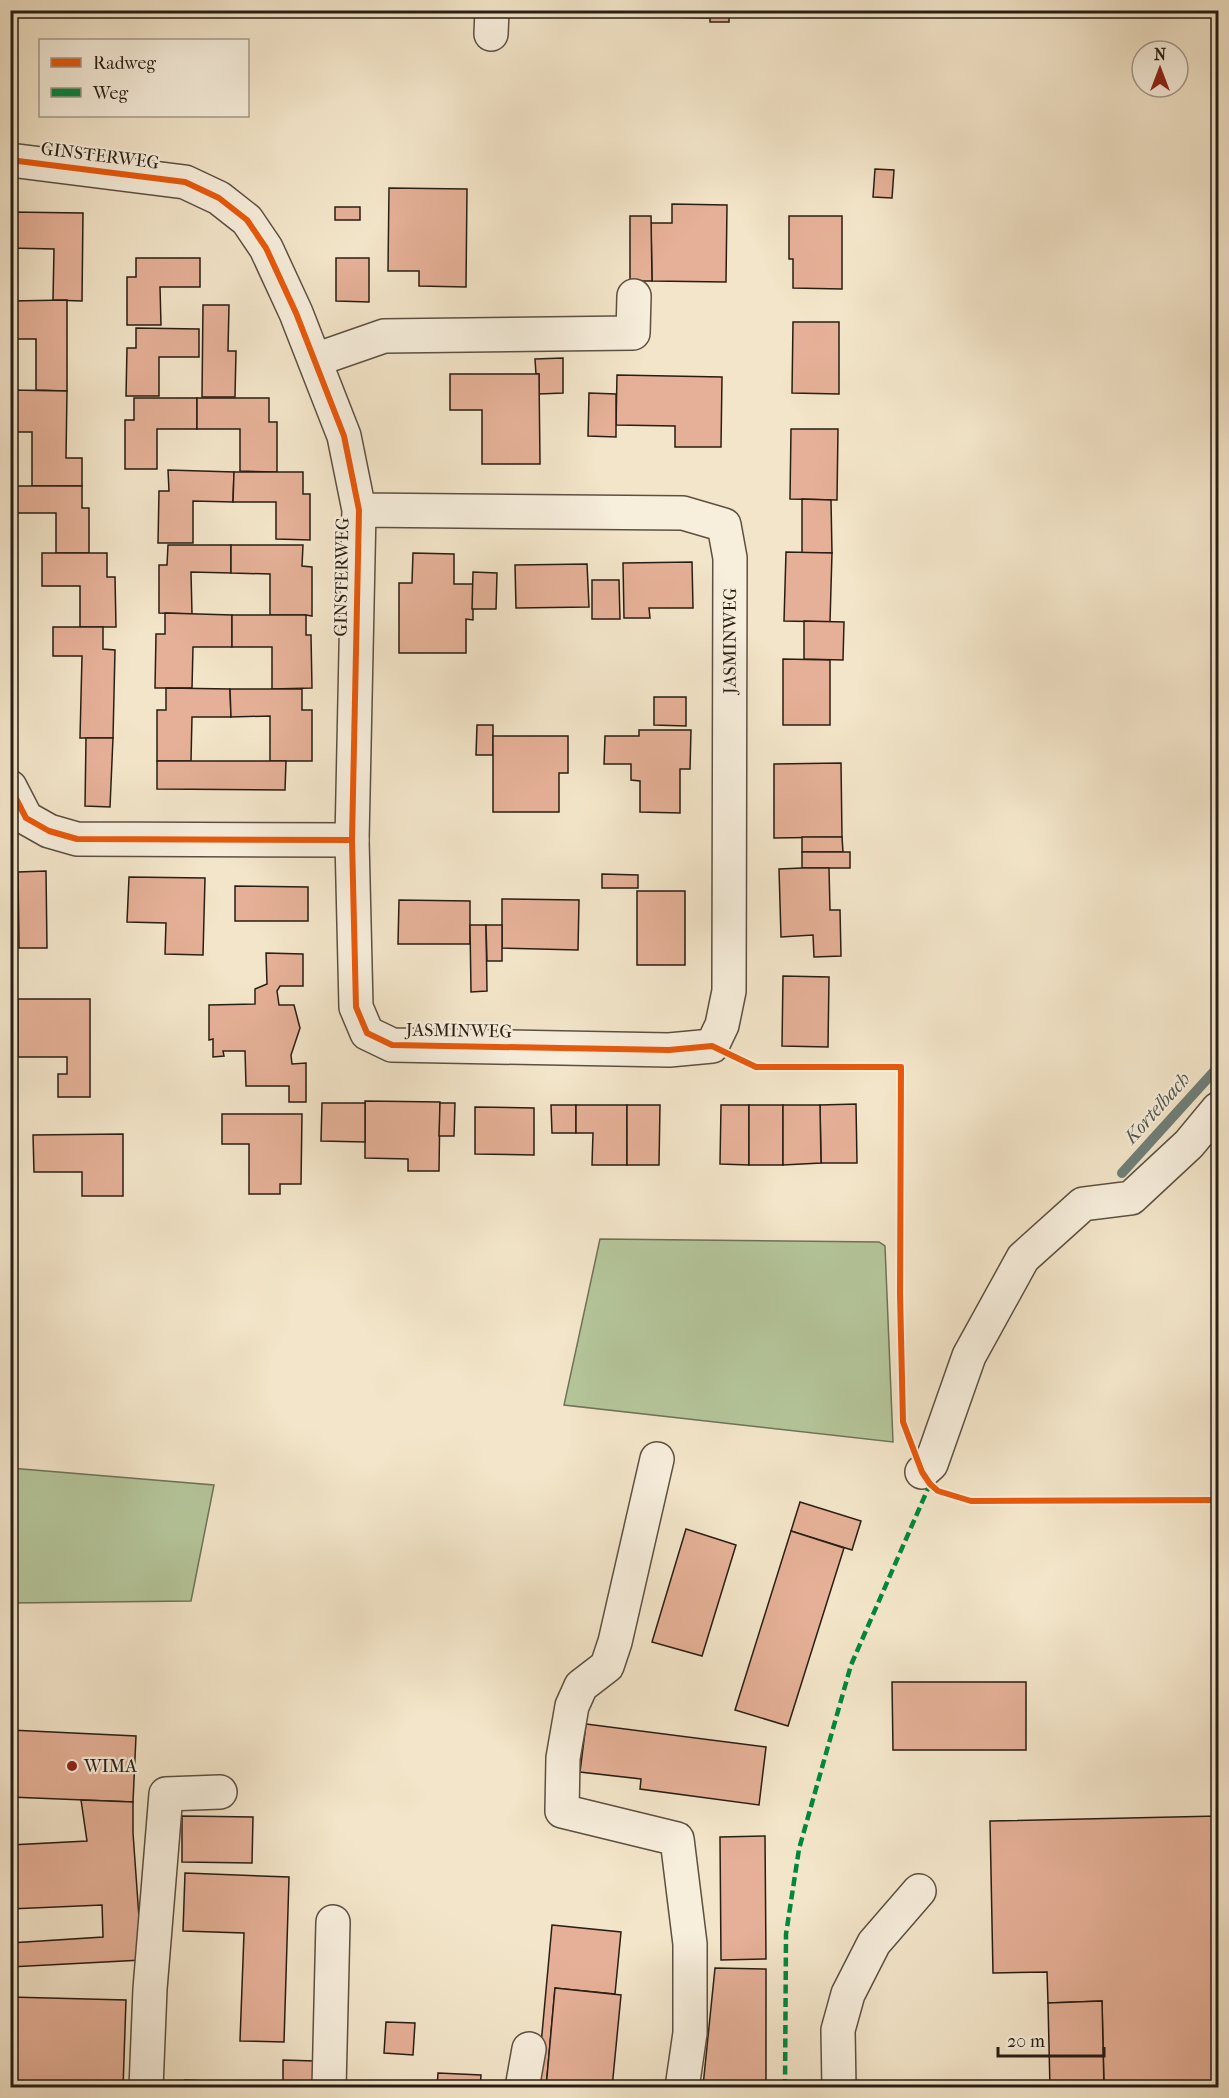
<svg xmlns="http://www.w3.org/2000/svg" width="1229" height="2098" font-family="'IM FELL French Canon',serif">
	<rect width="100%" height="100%" fill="#f3e5c9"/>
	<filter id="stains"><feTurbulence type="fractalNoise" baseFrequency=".00333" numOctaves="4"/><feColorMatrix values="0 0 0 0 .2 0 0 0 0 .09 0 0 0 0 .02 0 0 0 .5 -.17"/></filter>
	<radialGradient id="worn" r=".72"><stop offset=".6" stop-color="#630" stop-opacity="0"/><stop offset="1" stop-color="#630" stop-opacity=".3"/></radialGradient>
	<!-- green -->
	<g fill="#b5c69b" stroke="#6f7258" stroke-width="1.5">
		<polygon points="600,1239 879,1242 885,1246 893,1442 564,1405"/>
		<polygon points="10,1468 214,1485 191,1601 11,1603"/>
	</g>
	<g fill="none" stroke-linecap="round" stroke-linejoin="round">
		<!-- stream -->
		<polyline stroke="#6e7e78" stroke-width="10" points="1122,1173 1218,1067"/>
	</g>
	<!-- building -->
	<g fill="#e5b097" stroke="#291e14" stroke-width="1.5">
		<rect x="10" y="10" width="6" height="17"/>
		<rect x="416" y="10" width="65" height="7"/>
		<polygon points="670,10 729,10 729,22 710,22 710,18 670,17"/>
		<polygon points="875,169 894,170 892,198 873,197"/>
		<polygon points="389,188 467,189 466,287 419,286 419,271 388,271"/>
		<polygon points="672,204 727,205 726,282 652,281 651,223 672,223"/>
		<rect x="335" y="207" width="25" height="13"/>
		<polygon points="10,212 83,213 82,301 53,300 54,249 10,248"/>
		<polygon points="630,216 651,216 652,281 630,281"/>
		<polygon points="789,216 842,216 842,289 793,288 793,259 789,259"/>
		<polygon points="136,258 200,258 200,287 160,287 161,325 127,325 127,277 136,277"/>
		<polygon points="336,258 369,258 369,302 336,301"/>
		<polygon points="67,300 67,391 36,390 36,339 10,339 10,301"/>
		<polygon points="203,305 229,305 228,351 236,351 235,397 202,397"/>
		<polygon points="793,322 839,322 839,394 792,393"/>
		<polygon points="136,328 199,329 199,357 159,357 159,396 126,396 127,348 136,348"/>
		<polygon points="563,358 563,393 539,394 539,374 536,374 535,359"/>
		<polygon points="450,374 539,374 540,464 482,464 482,410 450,410"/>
		<polygon points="617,375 722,377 721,447 675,447 675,426 616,425"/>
		<polygon points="10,390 67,391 66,458 82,458 82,486 32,486 32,432 10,432"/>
		<polygon points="589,393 616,394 616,437 588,436"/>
		<polygon points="134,398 197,398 197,429 157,429 157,469 125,469 125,420 134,420"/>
		<polygon points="197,398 269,398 269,422 277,422 277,472 240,471 240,429 197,429"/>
		<polygon points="791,429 838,429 837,500 790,499"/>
		<polygon points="168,470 234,472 233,502 193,501 193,543 158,543 159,491 169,491"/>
		<polygon points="234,472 303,472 303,494 310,494 310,540 276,539 276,502 233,502"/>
		<polygon points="16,486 82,486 82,508 89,508 89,553 56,553 56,513 16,513"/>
		<polygon points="802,499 831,500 832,553 802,553"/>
		<polygon points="168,545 231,545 231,573 191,572 192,614 159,613 159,565 167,565"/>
		<polygon points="231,545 303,545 302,566 312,567 312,616 306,615 270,615 270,574 231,573"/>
		<polygon points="786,552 832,553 830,622 784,621"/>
		<polygon points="42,553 107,553 107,577 115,577 116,627 80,627 80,586 42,586"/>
		<polygon points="413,553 454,554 454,584 473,584 473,620 466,619 466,653 399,653 399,583 412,583"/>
		<polygon points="692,562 693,608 649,608 650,618 624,618 623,563"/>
		<polygon points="587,564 589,607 516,608 515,565"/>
		<polygon points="473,572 497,573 496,609 472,609"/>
		<polygon points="592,580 619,580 620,619 592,619"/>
		<polygon points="165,613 232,615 232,647 193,647 192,688 155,688 156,634 165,634"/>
		<polygon points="232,615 306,615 306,635 311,635 312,688 272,689 272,647 232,647"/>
		<polygon points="804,621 844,622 843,660 804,659"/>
		<polygon points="53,627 103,627 103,649 115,650 113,738 80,738 82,656 53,656"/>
		<polygon points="783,659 830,660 830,725 783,725"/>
		<polygon points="166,688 230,689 231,717 192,717 191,761 157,761 157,710 166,710"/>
		<polygon points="230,689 302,689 302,710 312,710 312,761 270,761 270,716 231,717"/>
		<polygon points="654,697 686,697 686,726 654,725"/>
		<polygon points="477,725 493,725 493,755 476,755"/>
		<polygon points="639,730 691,730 690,769 680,769 680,813 640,812 640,781 631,780 631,764 604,764 605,736 639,736"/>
		<polygon points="493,736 568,736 568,773 559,773 559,812 493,812"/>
		<polygon points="86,738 113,738 110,807 85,806"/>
		<polygon points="157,761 286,761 285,790 157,789"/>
		<polygon points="841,763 842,837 774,838 774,764"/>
		<polygon points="802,837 842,837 843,852 802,852"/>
		<rect x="802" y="852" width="48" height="16"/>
		<polygon points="802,868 829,868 830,910 840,910 841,956 814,957 813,935 781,937 779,869"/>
		<polygon points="46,871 47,948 19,948 18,872"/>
		<polygon points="602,874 638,875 638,888 602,888"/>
		<polygon points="129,877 205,878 203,955 165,954 166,923 127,922"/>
		<polygon points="235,886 308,887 308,921 235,921"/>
		<rect x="637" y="891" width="48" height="74"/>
		<polygon points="502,899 579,900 578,950 502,948"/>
		<polygon points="399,900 470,901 470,944 398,944"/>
		<polygon points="470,925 486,925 487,991 471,992"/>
		<polygon points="486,925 502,925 502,961 487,961"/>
		<polygon points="266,953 303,954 303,986 280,986 277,991 279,1005 294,1005 300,1028 291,1055 292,1064 306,1063 306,1102 289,1102 289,1086 246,1086 245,1051 223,1051 224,1056 213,1057 213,1039 209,1040 209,1005 255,1004 255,989 267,984"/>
		<polygon points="783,976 829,977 828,1047 782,1046"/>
		<polygon points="18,999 90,999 90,1097 58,1097 58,1074 67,1074 67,1057 18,1057"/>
		<polygon points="365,1101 440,1102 439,1171 408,1171 408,1159 365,1158"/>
		<polygon points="322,1103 365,1103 365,1142 321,1141"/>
		<polygon points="440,1103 455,1103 454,1136 439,1136"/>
		<polygon points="856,1104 857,1163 821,1163 820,1105"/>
		<polygon points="551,1105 576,1105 576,1133 552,1133"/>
		<polygon points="576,1105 627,1105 627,1165 592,1165 593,1133 576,1133"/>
		<polygon points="627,1105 660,1105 659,1165 627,1165"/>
		<polygon points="721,1105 749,1105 749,1165 720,1164"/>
		<rect x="749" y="1105" width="34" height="60"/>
		<polygon points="783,1105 820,1105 821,1163 783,1165"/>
		<polygon points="475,1107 534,1108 534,1155 475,1154"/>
		<polygon points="222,1114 302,1114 301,1184 280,1184 280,1194 249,1194 249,1144 222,1144"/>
		<polygon points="123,1134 123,1196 82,1196 82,1172 34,1172 33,1135"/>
		<polygon points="800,1502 861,1521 852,1550 791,1531"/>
		<polygon points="686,1529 736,1545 702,1656 652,1642"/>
		<polygon points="791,1531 844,1548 788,1726 735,1710"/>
		<polygon points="892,1682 1026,1682 1026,1750 893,1750"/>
		<polygon points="586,1724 766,1747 759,1805 640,1789 641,1779 580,1772"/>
		<polygon points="10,1730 136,1736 133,1802 10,1797"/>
		<polygon points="81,1800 133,1802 133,1833 142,1960 10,1967 10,1943 103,1937 102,1905 10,1909 10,1845 87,1841"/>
		<polygon points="182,1816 253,1817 252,1863 182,1862"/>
		<polygon points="1218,1816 1218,2088 1104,2088 1102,2001 1048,2003 1047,1972 993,1973 990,1821"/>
		<polygon points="765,1836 766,1959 721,1960 720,1837"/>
		<polygon points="185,1873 289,1877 284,2042 240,2041 244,1933 183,1931"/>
		<polygon points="552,1925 621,1932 615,1994 555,1988 546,2088 537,2088"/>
		<polygon points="715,1968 766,1969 766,2088 703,2086"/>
		<polygon points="555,1988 621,1995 612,2088 546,2088"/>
		<polygon points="10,1997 126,2000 123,2088 10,2088"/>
		<polygon points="1102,2001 1104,2088 1050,2088 1048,2003"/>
		<polygon points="386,2022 415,2023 413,2055 384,2053"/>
		<polygon points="283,2060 315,2061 315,2088 283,2088"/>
		<polygon points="438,2073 481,2075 480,2088 437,2088"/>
		<polygon points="185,2080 229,2082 229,2088 185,2088"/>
	</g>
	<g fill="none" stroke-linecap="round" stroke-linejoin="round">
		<defs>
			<g id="minor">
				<polyline points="491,34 492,10"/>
				<path id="s1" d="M10 160 185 182 219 198 247 220 266 248 296 313 344 436 359 510 352 840 356 1007 367 1033 392 1045 669 1050 712 1046 722 1025 729 991 730 558 724 525 683 513 359 510"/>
				<polyline points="315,360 384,336 633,333 634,296"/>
				<polyline points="10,787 26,818 49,831 77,839 352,840"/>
				<polyline points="657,1459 615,1642 607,1666 581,1686 572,1706 563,1758 562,1811 677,1839 690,1944 690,2033 682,2088"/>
				<polyline points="922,1472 931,1464 969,1356 1023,1258 1083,1204 1131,1198 1189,1144 1218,1109"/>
				<polyline points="146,2088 150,1989 166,1794 220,1792"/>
				<polyline points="329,2088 333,1922"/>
				<polyline points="522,2088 529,2049"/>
				<polyline points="839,2088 838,2030 848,1994 874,1943 919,1891"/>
			</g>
		</defs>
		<!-- minor casing -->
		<use href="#minor" stroke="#5c5041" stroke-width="36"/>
		<!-- minor -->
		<use href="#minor" stroke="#f7eedc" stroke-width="33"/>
		<!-- quiet -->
		<polyline stroke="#00873e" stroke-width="4.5" stroke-dasharray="9 4.5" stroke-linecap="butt" points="785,2088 786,1934 799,1849 851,1665 930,1484"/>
		<defs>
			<g id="cycleway">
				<polyline points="10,160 185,182 219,198 247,220 266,248 296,313 344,436 359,510 352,840 356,1007 367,1033 392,1045 669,1050 712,1046 756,1067 901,1067 900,1294 903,1422 922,1472 930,1484 938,1491 971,1501 1218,1500"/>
				<polyline points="10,787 26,818 49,831 77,839 352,840"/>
			</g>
		</defs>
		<!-- cycleway casing -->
		<use href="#cycleway" stroke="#f7eedc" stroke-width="10"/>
		<!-- cycleway -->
		<use href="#cycleway" stroke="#e8590c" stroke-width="6"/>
	</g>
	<!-- markers -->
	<circle fill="#8f2418" stroke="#f7eedc" stroke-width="2" cx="72" cy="1766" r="6"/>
	<g text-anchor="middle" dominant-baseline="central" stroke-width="4.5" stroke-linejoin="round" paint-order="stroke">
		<!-- street labels -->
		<g font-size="18" fill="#291e14" stroke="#f7eedc">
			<text transform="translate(100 156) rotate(7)">GINSTERWEG</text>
			<text transform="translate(342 577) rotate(-89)">GINSTERWEG</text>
			<text stroke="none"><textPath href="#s1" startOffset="1844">JASMINWEG</textPath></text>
			<text transform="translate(459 1031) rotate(1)">JASMINWEG</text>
		</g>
		<!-- poi labels -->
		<g font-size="18" fill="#291e14" stroke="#f7eedc" text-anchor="start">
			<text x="84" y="1766">WIMA</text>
		</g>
		<!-- water labels -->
		<g font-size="20" font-style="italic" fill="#51564e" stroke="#f7eedc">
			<text transform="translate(1157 1108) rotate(-48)">Kortelbach</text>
		</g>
	</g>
	<!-- margin -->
	<rect width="1229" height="2098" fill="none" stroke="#f3e5c9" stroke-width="36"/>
	<rect x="12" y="12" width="1205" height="2074" fill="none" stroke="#291e14" stroke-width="3"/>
	<rect x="18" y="18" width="1193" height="2062" fill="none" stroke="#291e14" stroke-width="1.5"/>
	<!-- legend -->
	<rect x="39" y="39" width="210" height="78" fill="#f7eedc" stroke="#a59b8c" stroke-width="1.5"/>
	<rect x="51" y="58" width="30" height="9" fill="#e8590c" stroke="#a59b8c" stroke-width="1.5"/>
	<text x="93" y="69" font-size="18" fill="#291e14">Radweg</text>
	<rect x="51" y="88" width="30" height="9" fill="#00873e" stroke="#a59b8c" stroke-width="1.5"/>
	<text x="93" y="99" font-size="18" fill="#291e14">Weg</text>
	<!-- north arrow -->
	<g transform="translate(1160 69)"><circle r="28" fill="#f7eedc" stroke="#a59b8c" stroke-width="1.5"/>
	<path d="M0-4.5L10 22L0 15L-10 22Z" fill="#8f2418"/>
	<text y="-9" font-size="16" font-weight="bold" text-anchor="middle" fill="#291e14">N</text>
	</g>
	<!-- scale -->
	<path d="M998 2047v9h106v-9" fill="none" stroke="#291e14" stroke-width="3"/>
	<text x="1007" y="2047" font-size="18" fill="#291e14" stroke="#f7eedc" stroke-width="4.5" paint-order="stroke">20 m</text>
	<rect width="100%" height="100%" filter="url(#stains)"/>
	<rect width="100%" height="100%" fill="url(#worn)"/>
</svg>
